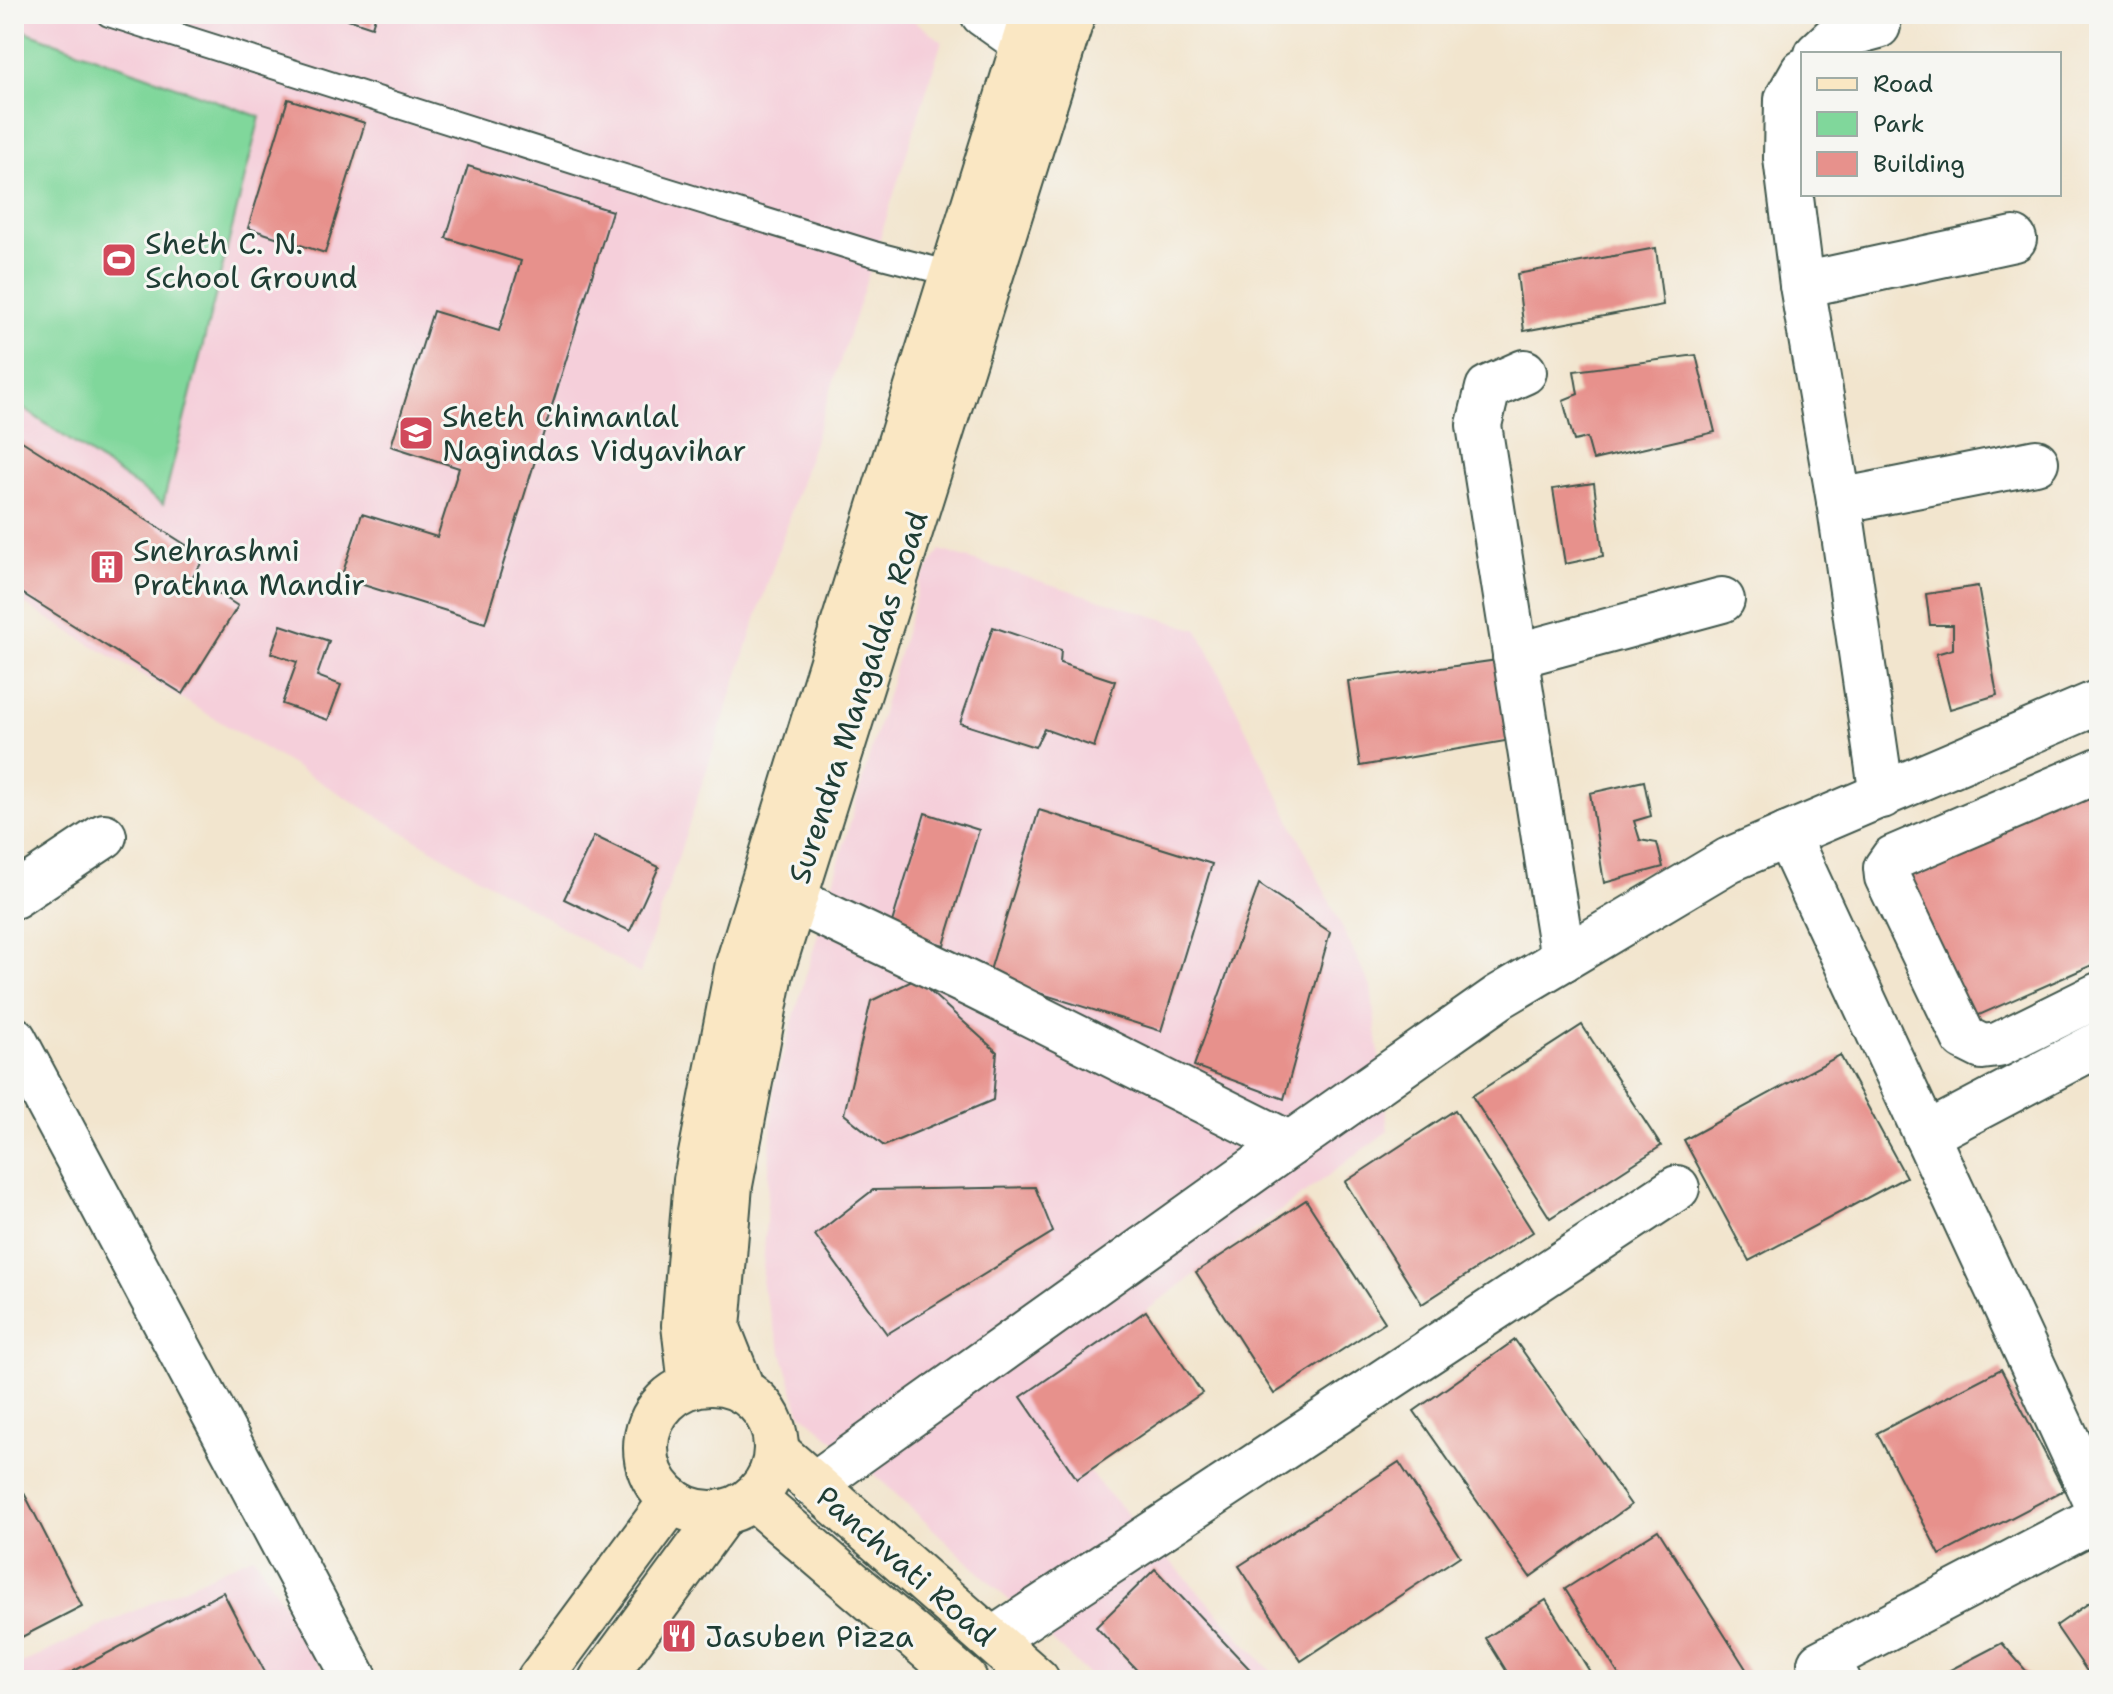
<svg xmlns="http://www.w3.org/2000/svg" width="2113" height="1694" font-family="'Shantell Sans',sans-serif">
	<rect width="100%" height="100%" fill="#f6f6f2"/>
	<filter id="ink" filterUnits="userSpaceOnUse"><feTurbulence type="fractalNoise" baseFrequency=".0125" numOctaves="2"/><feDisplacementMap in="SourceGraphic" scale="16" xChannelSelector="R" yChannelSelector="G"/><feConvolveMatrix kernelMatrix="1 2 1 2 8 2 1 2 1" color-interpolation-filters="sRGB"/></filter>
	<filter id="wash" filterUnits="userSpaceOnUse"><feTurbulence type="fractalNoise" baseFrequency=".006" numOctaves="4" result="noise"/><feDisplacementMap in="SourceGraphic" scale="32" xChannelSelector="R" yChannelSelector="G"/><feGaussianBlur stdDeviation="1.8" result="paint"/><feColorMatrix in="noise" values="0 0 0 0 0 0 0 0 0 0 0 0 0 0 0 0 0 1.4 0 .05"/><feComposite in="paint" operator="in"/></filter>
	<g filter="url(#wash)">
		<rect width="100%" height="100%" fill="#f2e5ce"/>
		<!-- built -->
		<g fill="#f5cfda">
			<polygon points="14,14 905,14 942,41 871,267 640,974 14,598"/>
			<polygon points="940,550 1198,630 1371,987 1388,1131 1146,1311 1027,1404 1279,1680 1094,1680 885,1484 800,1412 762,1287 774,1086 920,581"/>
			<polygon points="254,1555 329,1680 14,1680 14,1667"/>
		</g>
		<!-- park -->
		<polygon fill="#80d79b" stroke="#508a68" stroke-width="2" points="14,27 260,117 163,504 14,402"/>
		<g id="blocks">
			<!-- building -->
			<g fill="#e7918c">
				<polygon points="333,14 376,14 372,27"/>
				<polygon points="288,99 365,123 325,253 248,228"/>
				<polygon points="468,166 612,211 485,623 341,578 362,514 437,537 459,468 391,446 433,311 499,331 521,261 446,238"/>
				<polygon points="1656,248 1663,305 1524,331 1517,274"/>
				<polygon points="1696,355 1715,432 1593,460 1587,438 1574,441 1563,400 1578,394 1574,371"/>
				<polygon points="14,436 205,557 193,577 238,606 183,694 14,588"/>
				<polygon points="1594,483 1603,556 1565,564 1553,489"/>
				<polygon points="1978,586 1997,695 1950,709 1936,654 1953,649 1953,625 1930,625 1926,594"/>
				<polygon points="281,625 329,641 317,676 341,685 328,720 282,704 297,662 271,653"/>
				<polygon points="993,627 1061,650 1060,663 1115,681 1094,747 1044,729 1035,747 960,723"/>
				<polygon points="1498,660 1511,740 1360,766 1348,681"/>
				<polygon points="2099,773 2099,962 1961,1023 1891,865"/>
				<polygon points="1644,781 1651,816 1634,821 1640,840 1657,843 1663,867 1604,883 1590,793"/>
				<polygon points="1039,810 1212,864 1161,1031 988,977"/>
				<polygon points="925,813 979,830 944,945 890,929"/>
				<polygon points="594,836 659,867 630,931 564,899"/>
				<polygon points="1259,884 1330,932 1284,1099 1194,1066"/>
				<polygon points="916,979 997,1052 993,1100 884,1146 844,1114 871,1001"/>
				<polygon points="1582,1025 1661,1146 1550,1218 1472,1096"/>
				<polygon points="1840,1055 1906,1177 1749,1261 1684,1140"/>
				<polygon points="1455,1110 1533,1232 1422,1304 1345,1182"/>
				<polygon points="1035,1187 1053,1232 887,1334 815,1235 873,1190"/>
				<polygon points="1306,1200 1385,1322 1274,1394 1196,1272"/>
				<polygon points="1146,1311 1202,1393 1077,1479 1021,1397"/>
				<polygon points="1515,1340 1631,1505 1530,1577 1414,1411"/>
				<polygon points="2001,1369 2064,1490 1940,1555 1877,1433"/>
				<polygon points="1399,1462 1460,1556 1301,1661 1239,1566"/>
				<polygon points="24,1493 82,1606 14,1641 14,1499"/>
				<polygon points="1658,1530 1753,1680 1622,1680 1565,1589"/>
				<polygon points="1155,1569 1260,1680 1146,1680 1096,1627"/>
				<polygon points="223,1592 269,1680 57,1680"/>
				<polygon points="2099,1596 2099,1680 2093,1680 2056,1626"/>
				<polygon points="1546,1600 1595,1680 1512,1680 1486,1638"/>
				<polygon points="2002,1643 2034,1680 1931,1680"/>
			</g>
		</g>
	</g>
	<g filter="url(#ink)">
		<use href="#blocks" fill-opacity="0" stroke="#3f564b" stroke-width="2"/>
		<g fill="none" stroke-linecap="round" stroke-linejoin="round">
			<defs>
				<polyline id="service" points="109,14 611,173 874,254 952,274"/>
				<g id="minor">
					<polyline points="983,14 1024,43"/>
					<polyline points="1817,54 1834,38 1878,26"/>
					<polyline points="1803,71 1787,99 1786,158 1802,285 1839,501 1882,796"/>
					<polyline points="1802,285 2014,239"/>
					<polyline points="1524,372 1488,388 1479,425 1563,959"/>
					<polyline points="1839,501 2036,462"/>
					<polyline points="1515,656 1722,600"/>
					<polyline points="2099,770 1893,858 1886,868 1887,877 1964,1038 1982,1047 1998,1045 2099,995"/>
					<polyline points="1787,835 2099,1508"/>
					<polyline points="14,896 104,836"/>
					<polyline points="794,900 976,987 1290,1144"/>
					<polyline points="14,1039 356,1680"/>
					<polyline points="1926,1135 2099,1044"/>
					<polyline points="813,1485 1290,1144 1499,997 1729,860 2099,702"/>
					<polyline points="992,1640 1677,1188"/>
					<polyline points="1838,1680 1820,1663 2099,1517"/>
				</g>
				<g id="secondary">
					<circle cx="711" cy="1448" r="65"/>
					<polyline points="691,1385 684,1325 696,1180 738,964 1033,14"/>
					<polyline points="743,1391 718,1328 730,1185 771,973 1073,14"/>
					<polyline points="776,1451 1037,1680"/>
					<polyline points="753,1498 965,1680"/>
					<polyline points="539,1680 672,1500"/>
					<polyline points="601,1680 724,1512"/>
				</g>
			</defs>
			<!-- service casing -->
			<use href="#service" stroke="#3f564b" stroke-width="28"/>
			<!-- minor casing -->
			<use href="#minor" stroke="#3f564b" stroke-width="48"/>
			<!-- secondary casing -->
			<use href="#secondary" stroke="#3f564b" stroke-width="48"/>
			<!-- service -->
			<use href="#service" stroke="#fff" stroke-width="24"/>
			<!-- minor -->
			<use href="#minor" stroke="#fff" stroke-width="44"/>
			<!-- secondary -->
			<use href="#secondary" stroke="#fae7c3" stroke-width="44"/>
		</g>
	</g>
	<!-- icons -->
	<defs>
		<symbol id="stadium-square" viewBox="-11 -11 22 22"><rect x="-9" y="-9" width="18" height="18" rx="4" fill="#d1495b" stroke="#f6f6f2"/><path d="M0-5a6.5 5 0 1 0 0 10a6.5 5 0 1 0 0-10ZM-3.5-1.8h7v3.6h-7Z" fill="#fff"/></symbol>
		<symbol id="school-square" viewBox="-11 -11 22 22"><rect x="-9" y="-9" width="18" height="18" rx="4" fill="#d1495b" stroke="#f6f6f2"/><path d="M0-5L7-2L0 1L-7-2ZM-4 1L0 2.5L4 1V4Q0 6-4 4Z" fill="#fff"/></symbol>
		<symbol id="building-square" viewBox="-11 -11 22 22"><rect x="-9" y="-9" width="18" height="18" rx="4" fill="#d1495b" stroke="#f6f6f2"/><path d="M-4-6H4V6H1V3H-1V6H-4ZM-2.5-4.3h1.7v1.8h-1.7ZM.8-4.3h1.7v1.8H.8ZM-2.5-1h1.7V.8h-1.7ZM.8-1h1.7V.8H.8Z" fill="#fff"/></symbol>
		<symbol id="restaurant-square" viewBox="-11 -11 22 22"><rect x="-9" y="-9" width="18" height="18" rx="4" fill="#d1495b" stroke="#f6f6f2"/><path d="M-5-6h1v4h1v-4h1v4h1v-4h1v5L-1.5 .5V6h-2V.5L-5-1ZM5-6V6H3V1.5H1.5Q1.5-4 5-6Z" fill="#fff"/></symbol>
	</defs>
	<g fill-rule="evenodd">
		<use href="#stadium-square" x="99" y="240" width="40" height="40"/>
		<use href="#school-square" x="396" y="413" width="40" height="40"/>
		<use href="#building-square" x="87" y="547" width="40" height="40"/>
		<use href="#restaurant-square" x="659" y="1616" width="40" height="40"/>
	</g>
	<g text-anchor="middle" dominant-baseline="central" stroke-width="6" stroke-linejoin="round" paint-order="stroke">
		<!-- poi labels -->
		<g font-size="30" fill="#1f3d34" stroke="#f6f6f2" text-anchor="start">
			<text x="145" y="243">Sheth C. N.<tspan x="145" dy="34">School Ground</tspan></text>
			<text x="442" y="416">Sheth Chimanlal<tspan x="442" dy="34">Nagindas Vidyavihar</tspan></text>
			<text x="133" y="550">Snehrashmi<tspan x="133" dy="34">Prathna Mandir</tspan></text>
			<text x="705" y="1636">Jasuben Pizza</text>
		</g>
		<!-- street labels -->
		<g font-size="30" fill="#1f3d34" stroke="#f6f6f2">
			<text transform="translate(858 697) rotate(-72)">Surendra Mangaldas Road</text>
			<text transform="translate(906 1566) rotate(41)">Panchvati Road</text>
		</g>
	</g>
	<!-- margin -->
	<rect width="2113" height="1694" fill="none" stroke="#f6f6f2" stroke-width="48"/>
	<!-- legend -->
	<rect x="1801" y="52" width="260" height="144" fill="#f6f6f2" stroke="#a0aca6" stroke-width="2"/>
	<rect x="1817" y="78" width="40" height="12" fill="#fae7c3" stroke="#a0aca6" stroke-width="2"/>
	<text x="1873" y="92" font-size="24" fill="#1f3d34">Road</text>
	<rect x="1817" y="112" width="40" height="24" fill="#80d79b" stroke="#a0aca6" stroke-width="2"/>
	<text x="1873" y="132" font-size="24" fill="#1f3d34">Park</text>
	<rect x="1817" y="152" width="40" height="24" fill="#e7918c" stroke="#a0aca6" stroke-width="2"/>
	<text x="1873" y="172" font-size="24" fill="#1f3d34">Building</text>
</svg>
